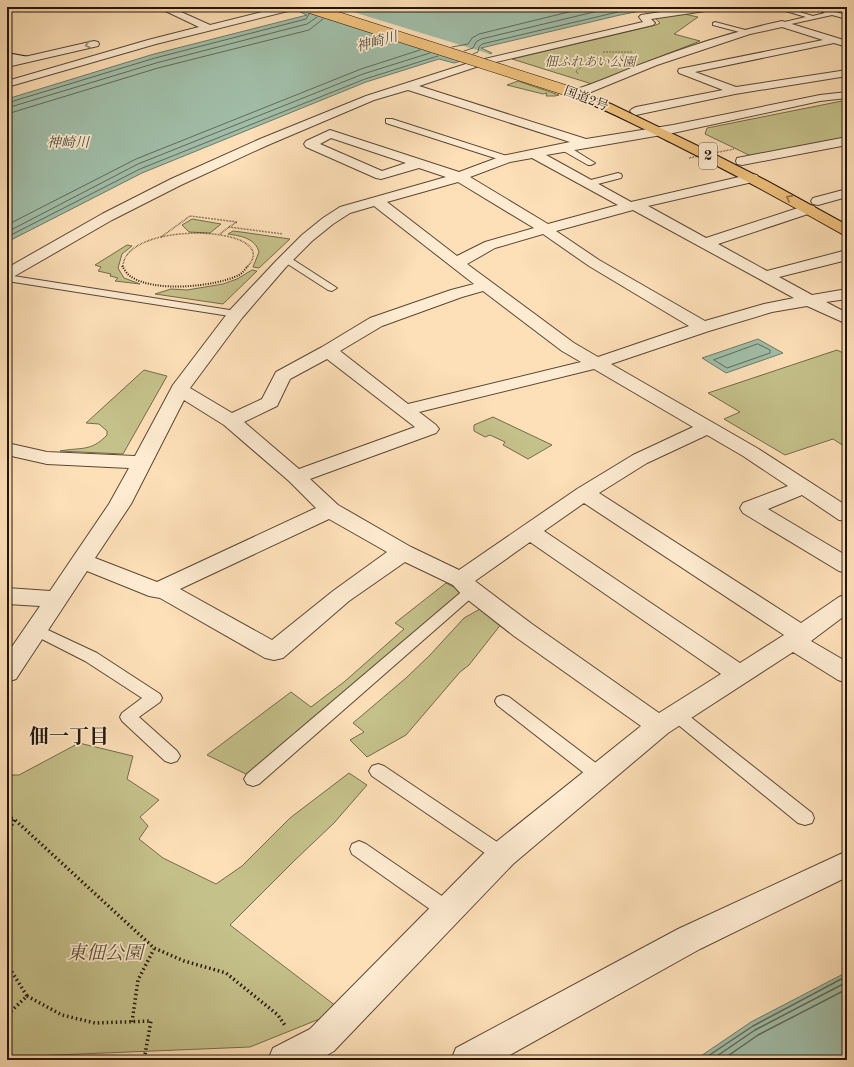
<svg xmlns="http://www.w3.org/2000/svg" width="854" height="1067" font-family="'Old Standard TT','Noto Serif JP',serif">
	<rect width="100%" height="100%" fill="#fee0b8"/>
	<filter id="stains"><feTurbulence type="fractalNoise" baseFrequency=".005" numOctaves="4"/><feColorMatrix values="0 0 0 0 .2 0 0 0 0 .09 0 0 0 0 .02 0 0 0 .5 -.17"/></filter>
	<radialGradient id="worn" r=".72"><stop offset=".6" stop-color="#630" stop-opacity="0"/><stop offset="1" stop-color="#630" stop-opacity=".3"/></radialGradient>
	<!-- green -->
	<g fill="#c5c18b" stroke="#746b4a">
		<polygon points="684,14 698,17 674,34 700,41 592,84 512,59 656,25 660,23 655,18"/>
		<polygon points="518,81 559,95 555,96 546,96 547,93 543,94 507,85"/>
		<polygon points="847,100 847,138 751,156 705,134 707,128"/>
		<polygon points="192,219 221,224 210,233 189,232 182,225"/>
		<path d="M233 231 241 232 290 239 259 268 253 267 259 252C255 238 241 236 228 234Z"/>
		<polygon points="127,245 132,246 122,254 118,268 124,278 140,284 115,281 118,278 110,276 111,274 98,271 101,267 95,265"/>
		<polygon points="252,270 257,271 223,304 155,294 171,289 187,290 223,284 237,279"/>
		<polygon points="837,350 847,355 847,448 833,439 785,455 724,419 740,412 708,393"/>
		<path d="M144 370 167 376 123 454 60 451C81 447 91 452 107 435V431L99 424 86 423Z"/>
		<polygon points="493,417 552,445 528,459 503,445 505,442 490,435 485,437 474,431 474,425"/>
		<polygon points="446,583 463,592 250,776 207,755 291,692 311,707 344,682 404,629 395,623"/>
		<polygon points="480,609 502,623 469,665 460,672 406,735 367,757 350,740 364,732 353,723 406,678 430,655 464,618"/>
		<polygon points="79,743 133,756 127,779 159,800 140,817 148,826 139,839 163,858 216,884 242,866 290,818 349,773 367,785 334,823 295,860 230,925 336,1006 322,1018 250,1047 7,1057 7,775 19,775"/>
	</g>
	<!-- water -->
	<g fill="#a1bea9" stroke="#6f7a69">
		<polygon points="322,7 660,7 620,15 481,48 492,53 454,63 439,59 366,82 142,173 7,242 7,99 154,54 307,15 300,12"/>
		<polygon points="758,339 783,353 726,373 702,358"/>
		<polygon points="847,972 847,1060 695,1060 751,1022"/>
	</g>
	<!-- pier -->
	<polygon fill="#fee0b8" points="314,7 337,7 493,55 465,62 301,10"/>
	<g fill="none" stroke-linecap="round" stroke-linejoin="round">
		<!-- shore-far1 -->
		<g stroke="#626a58" stroke-width="1">
			<polyline points="452,47 468,44 472,38 479,34 589,7"/>
			<polyline points="464,51 473,48 476,42 481,39 615,7"/>
			<polyline points="473,54 478,52 479,47 482,44 639,7"/>
			<polyline points="7,103 155,58 306,19 309,14"/>
			<polyline points="7,108 156,63 307,24 317,17"/>
			<polyline points="7,114 158,68 309,30 323,19"/>
			<polyline points="7,225 136,159 361,69 420,50"/>
			<polyline points="7,232 138,164 363,74 430,53"/>
			<polyline points="7,237 140,169 365,79 438,56"/>
			<polygon points="758,344 770,350 770,353 727,368 714,360"/>
		</g>
		<!-- shore -->
		<g stroke="#626a58" stroke-width="1.5">
			<polyline points="702,1060 753,1026 847,976"/>
			<polyline points="711,1060 755,1030 847,982"/>
			<polyline points="722,1060 758,1035 847,989"/>
		</g>
		<defs>
			<g id="lane">
				<polygon points="772,7 782,7 813,16 825,13 821,11 824,9 847,15 847,19 832,15 782,26 780,25 780,23 806,17"/>
				<polygon points="715,22 749,31 750,32 747,34 713,25 713,23"/>
				<polygon points="386,119 392,119 510,157 511,159 507,161 504,161 386,123"/>
				<polygon points="560,145 566,145 595,163 591,165 588,165 560,149"/>
				<polygon points="618,173 621,174 622,176 621,178 586,187 582,184 583,182"/>
				<polygon points="286,256 289,257 337,288 332,291 328,290 283,261 281,259 283,257"/>
				<polygon points="7,275 236,311 241,314 236,317 7,281"/>
				<polygon points="471,586 476,588 478,591 476,594 259,784 253,786 247,784 244,779 247,774 466,588"/>
				<polygon points="35,624 97,653 160,694 162,698 160,702 139,717 177,751 180,756 177,761 171,763 165,761 122,721 120,717 122,713 142,698 85,661 30,633 27,629 30,625"/>
				<polygon points="503,695 509,697 605,770 608,775 605,780 599,782 593,780 497,705 495,701 497,697"/>
				<polygon points="677,709 683,711 812,813 814,818 812,823 805,825 798,823 671,719 669,715 671,711"/>
				<polygon points="378,764 384,766 509,850 511,855 509,860 502,863 495,860 372,776 369,771 372,766"/>
				<polygon points="359,841 366,844 455,905 458,911 455,917 448,919 441,917 352,854 350,849 352,844"/>
			</g>
			<g id="street">
				<polygon points="157,7 170,7 210,25 282,7 298,7 296,9 156,44 7,87 7,81 148,40 199,27"/>
				<path d="M693 7H717L712 10 651 19 655 23 653 25 479 66 419 86 586 139 673 125 820 95 847 92V98L820 101 673 133 546 155 631 202 752 174 757 175 759 178 757 181 648 206 706 238 804 206 809 205 814 206 816 209 814 212 718 244 767 271 847 250V260L779 277 812 295 847 289V299L826 302 847 313V324L807 306 772 312 709 331 611 364 757 448 847 506V521L839 520 802 495 768 509 847 556V573L839 571 743 513 740 508 743 503 788 486 743 456 707 435 647 463 599 493 801 623 839 597 847 594V614L811 641 847 662V683L838 680 793 652 668 733 513 864 334 1051 319 1060H268L273 1048 310 1029 491 846 641 726 514 636 463 596 453 585 405 562 349 601 283 658 274 660 265 658 160 598 149 596 87 571 16 679 7 682V654L40 606 7 604V588L50 591 109 504 129 468 47 464 7 455V443L47 452 135 456 173 385 230 310 276 261 302 235 323 218 340 207 446 177 419 168 381 179 376 178 306 147 304 144 306 141 330 130 459 172 502 156 570 142 408 90 374 100 268 145 181 185 112 220 13 277 7 279V268L102 214 171 179 260 139 366 96 472 62 643 22 639 17 641 15ZM331 138 406 163 382 171 320 144ZM532 158 618 205 548 224 470 177 510 162ZM458 182 534 228 485 242 457 256 387 202ZM374 206 474 284 451 290 370 318 322 347 276 372 262 399 232 413 190 388 242 318 286 267 312 241 333 224 350 213ZM633 210 794 298 764 304 705 321 599 260 556 231ZM543 234 589 266 689 326 598 357 574 343 467 264 495 248ZM483 291 562 351 581 362 408 404 340 351 382 326 462 297ZM327 359 415 427 299 469 244 422 277 406 290 379ZM594 369 693 427 633 455 577 489 459 570 411 547 338 505 310 479 436 433 439 429 436 425 419 412ZM184 400 224 425 289 481 316 508 157 582 95 558 131 504ZM584 503 784 635 740 663 544 531ZM329 519 387 552 333 591 272 640 180 589ZM530 542 721 674 659 713 532 624 475 581Z"/>
				<path d="M782 21 847 41V47L834 43 695 72 736 87 847 70V76L735 94 636 115 632 113 630 111 632 109 636 107 723 90 679 73 678 71 679 69 823 40 782 27 750 34 657 65 591 92 574 96 570 95 568 93 570 91C596 84 622 71 647 62 691 45 736 31 782 21Z"/>
				<polygon points="94,41 98,42 99,44 98,46 7,67 7,61"/>
				<polygon points="847,137 847,145 742,165 737,164 736,161 737,158 742,157"/>
				<polygon points="847,189 847,197 818,205 813,204 811,201 813,198"/>
				<polygon points="847,851 847,877 700,949 501,1060 451,1060 456,1048 678,929"/>
			</g>
			<polygon id="secondary" points="7,53 29,57 30,59 25,62 7,59"/>
			<path id="highway" d="M565 87 611 104 702 148 767 181 847 225V235L842 234C786 202 730 172 672 143 636 125 599 106 561 92L559 90 561 88Z"/>
		</defs>
		<!-- lane casing -->
		<use href="#lane" stroke="#5a4834" stroke-width="2"/>
		<!-- street casing -->
		<use href="#street" stroke="#5a4834" stroke-width="2"/>
		<!-- secondary casing -->
		<use href="#secondary" stroke="#231508" stroke-width="2"/>
		<!-- highway casing -->
		<use href="#highway" stroke="#231508" stroke-width="2"/>
		<!-- path-far3 -->
		<g stroke="#231508" stroke-width="1" stroke-dasharray="0.5 1" stroke-linecap="butt">
			<polyline points="603,52 632,52"/>
			<polyline points="588,55 605,60"/>
			<path d="M578 74 576 71C585 63 598 60 610 61"/>
		</g>
		<!-- path-far2 -->
		<g stroke="#231508" stroke-width="1.5" stroke-dasharray="0.5 1" stroke-linecap="butt">
			<polyline points="220,234 229,227"/>
			<polyline points="161,237 190,216 237,222 229,227 283,234"/>
			<path d="M123 267C123 219 287 225 247 267"/>
		</g>
		<!-- path-far1 -->
		<path stroke="#231508" stroke-width="2" stroke-dasharray="1 1.5" stroke-linecap="butt" d="M122 266C124 269 127 274 130 276 153 293 215 287 239 275 243 273 245 269 248 266"/>
		<!-- path -->
		<g stroke="#231508" stroke-width="3.5" stroke-dasharray="1.5 3" stroke-linecap="butt">
			<polyline points="7,817 14,819 154,948 184,961 226,973 278,1015 286,1027"/>
			<polyline points="7,838 14,819"/>
			<polyline points="7,964 27,996 7,1015"/>
			<polyline points="27,996 62,1015 95,1023 151,1021 144,1060"/>
			<polyline points="132,1022 138,980 154,949"/>
		</g>
		<!-- lane -->
		<use href="#lane" fill="#feebd1" fill-rule="evenodd"/>
		<!-- street -->
		<use href="#street" fill="#feebd1" fill-rule="evenodd"/>
		<!-- secondary -->
		<use href="#secondary" fill="#feebd1" fill-rule="evenodd"/>
		<!-- highway -->
		<use href="#highway" fill="#efc07c" fill-rule="evenodd"/>
		<defs>
			<polyline id="highway-bridge" points="310,8 565,90"/>
		</defs>
		<!-- highway-bridge casing -->
		<use href="#highway-bridge" stroke="#231508" stroke-width="11" stroke-linecap="butt"/>
		<!-- path-bridge -->
		<polyline stroke="#231508" stroke-width="1.5" stroke-dasharray="0.5 1" stroke-linecap="butt" points="689,158 734,149"/>
		<!-- highway-bridge -->
		<use href="#highway-bridge" stroke="#efc07c" stroke-width="10"/>
	</g>
	<!-- one-way arrows -->
	<defs><path id="oneway-chevron" d="M-2-3.5L2.5 0L-2 3.5" fill="none" stroke-width="1.6" stroke-linecap="round" stroke-linejoin="round"/></defs>
	<use stroke="#9b8b77" href="#oneway-chevron" transform="translate(88 45) rotate(167)"/>
	<use stroke="#937348" href="#oneway-chevron" transform="translate(789 198) rotate(-152)"/>
	<g text-anchor="middle" dominant-baseline="central" stroke-width="3.5" stroke-linejoin="round" paint-order="stroke">
		<!-- far-park labels -->
		<g font-size="13" font-style="italic" fill="#5c5136" stroke="#feebd1">
			<text x="590" y="62">佃ふれあい公園</text>
		</g>
		<!-- far-street labels -->
		<g font-size="13" fill="#231508" stroke="#feebd1">
			<text transform="translate(586 99) rotate(21)">国道2号</text>
		</g>
		<!-- far-water labels -->
		<g font-size="14" font-style="italic" fill="#4f5040" stroke="#feebd1">
			<text transform="translate(377 42) rotate(-15)">神崎川</text>
			<text x="68" y="143">神崎川</text>
		</g>
		<!-- shield labels -->
		<rect fill="#feebd1" stroke="#655544" stroke-width="1" x="699" y="143" width="18" height="26" rx="3"/>
		<g font-size="15" font-weight="bold" fill="#231508">
			<text x="708" y="156">2</text>
		</g>
		<!-- near-park labels -->
		<g font-size="19" font-style="italic" fill="#5c5136" stroke="#feebd1">
			<text x="105" y="954">東佃公園</text>
		</g>
		<!-- near-neighbourhood labels -->
		<g font-size="20" font-weight="bold" fill="#231508" stroke="#feebd1">
			<text x="69" y="738">佃一丁目</text>
		</g>
	</g>
	<!-- margin -->
	<rect width="854" height="1067" fill="none" stroke="#fee0b8" stroke-width="24"/>
	<rect x="8" y="8" width="838" height="1051" fill="none" stroke="#231508" stroke-width="2"/>
	<rect x="12" y="12" width="830" height="1043" fill="none" stroke="#231508"/>
	<rect width="100%" height="100%" filter="url(#stains)"/>
	<rect width="100%" height="100%" fill="url(#worn)"/>
</svg>
